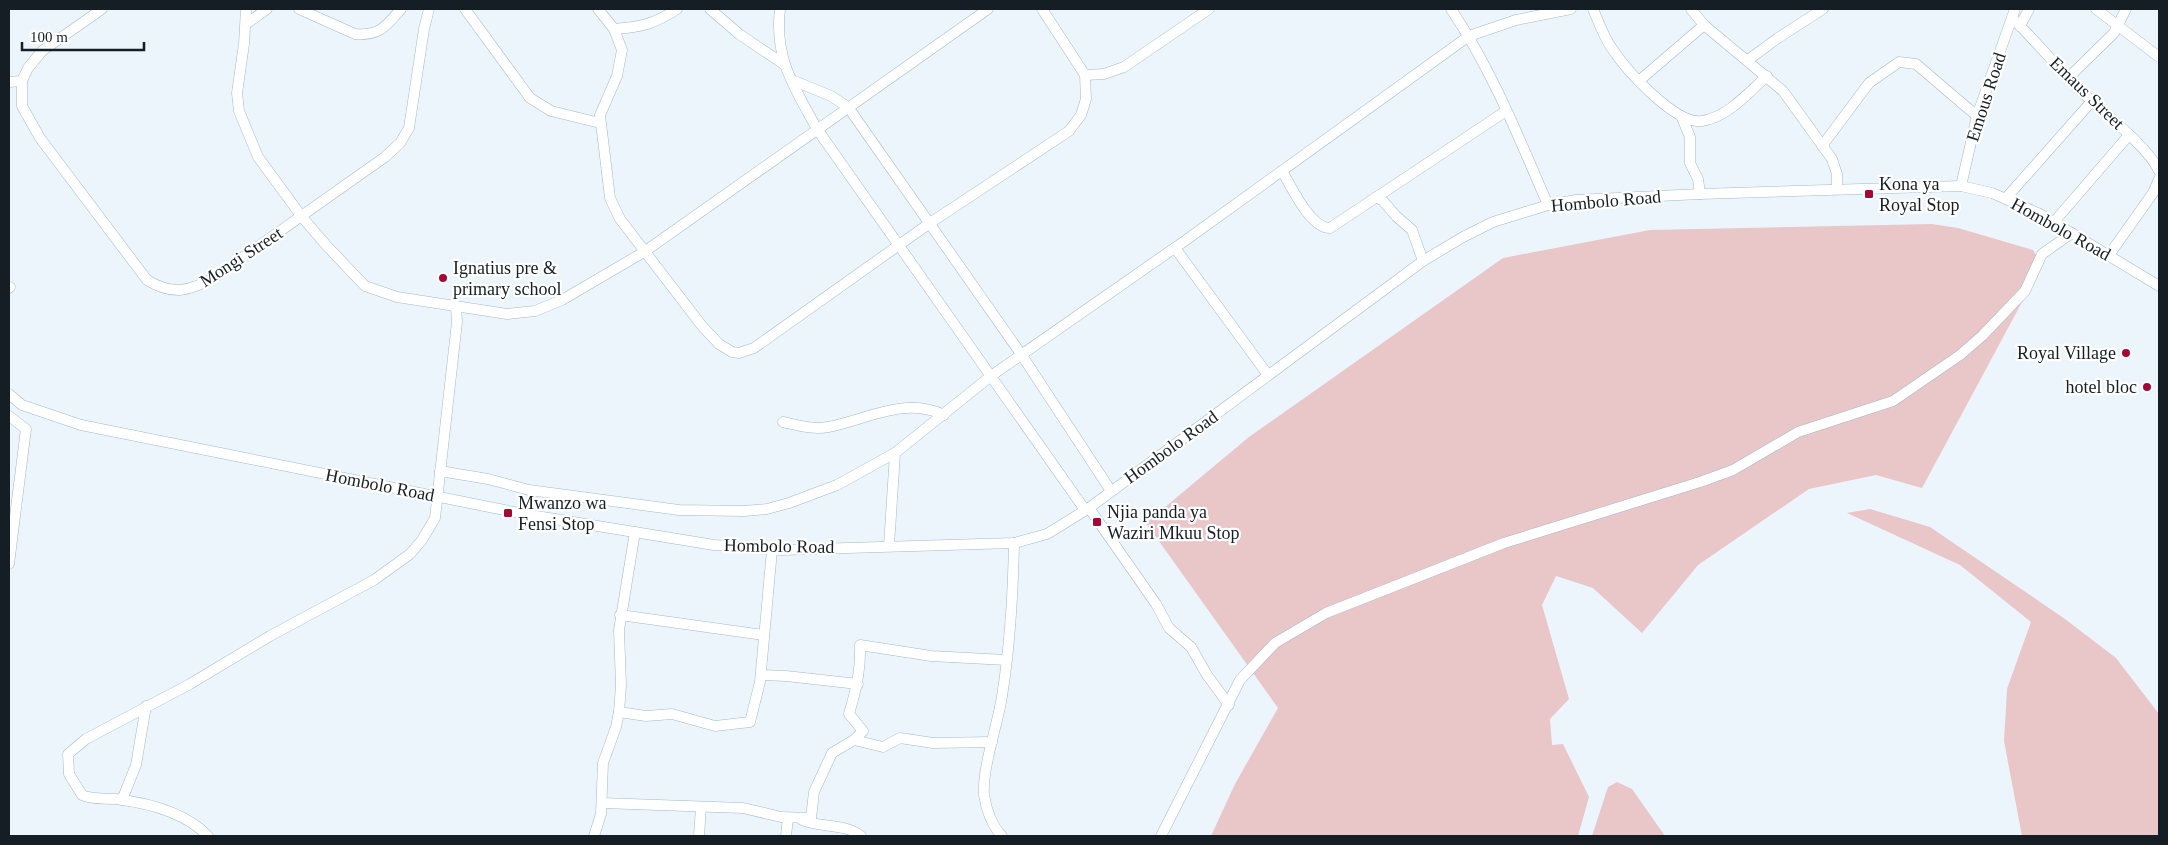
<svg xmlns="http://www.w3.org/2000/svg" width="2168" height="845" font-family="Georgia,serif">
	<rect width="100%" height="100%" fill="#ecf5fc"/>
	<!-- grass -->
	<g fill="#e9c6c8">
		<polygon points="1932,224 1958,228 2033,250 2042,265 1922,488 1876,475 1809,489 1698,565 1642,633 1593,588 1556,576 1542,605 1569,699 1550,719 1552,745 1563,744 1589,797 1578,836 1211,836 1235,784 1278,708 1146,523 1249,437 1503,258 1650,230"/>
		<polygon points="1870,509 1930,527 2065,619 2116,658 2159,714 2159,836 2022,836 2004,741 2007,689 2031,622 1960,565 1847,513"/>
		<polygon points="1617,782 1632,789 1665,836 1592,836 1608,787"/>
	</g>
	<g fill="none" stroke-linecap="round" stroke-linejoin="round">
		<defs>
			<g id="minor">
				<path d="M102 9 42 51 28 68 22 81V106L40 138 147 280C173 296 190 291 215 277L385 157 400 143 409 128 424 29 429 9"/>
				<polyline points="246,9 244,44 237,93 239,111 258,157 302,217 326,245 365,286 397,297 507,314 535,311 562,300 644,252 988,9"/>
				<path d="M299 9 355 34C380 36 386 26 401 9"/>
				<polyline points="465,9 530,98 551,111 600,123"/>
				<polyline points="598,9 614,29 622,50 617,76 600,115 610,198 620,219 702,326 719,344 732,352 739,353 754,348 930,223 1069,131 1081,115 1086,99 1085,75 1042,9"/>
				<polyline points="710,9 739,34 785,65"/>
				<path d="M780 9C774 58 794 87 817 129L1085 510"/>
				<path d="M1451 9C1492 70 1519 138 1548 205"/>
				<path d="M1593 9C1599 23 1604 38 1613 50 1627 71 1676 125 1702 121 1728 117 1748 93 1767 76"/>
				<polyline points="1691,9 1704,25 1783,91 1832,159 1837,174 1837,189"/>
				<polyline points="2096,9 2159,57"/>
				<path d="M2012 18C2036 41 2057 67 2081 91 2102 112 2148 146 2159 171"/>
				<polyline points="246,24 267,9"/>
				<polyline points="2020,26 2029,9"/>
				<path d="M614 29C642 27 654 24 677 9"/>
				<polyline points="1748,60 1778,38 1823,9"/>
				<polyline points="1085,75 1104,74 1124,67 1209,9"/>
				<polyline points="2068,78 2114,33 2126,9"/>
				<polyline points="792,80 831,96 848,107 1021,354 1111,491"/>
				<polyline points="1640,80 1704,25"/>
				<polyline points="9,82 22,81"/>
				<polyline points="1682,118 1690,137 1690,163 1698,179 1700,194"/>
				<polyline points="1822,146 1869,83 1899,62 1916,64 1977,116"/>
				<path d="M1282 171C1291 186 1310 228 1330 228L1506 111"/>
				<polyline points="1961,186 1977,116 2015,9"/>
				<polyline points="1376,197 1383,201 1396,216 1412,230 1423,261"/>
				<polyline points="2006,198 2092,101"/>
				<polyline points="2054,222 2129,135"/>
				<polyline points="1175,248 1268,375"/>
				<polyline points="2109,255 2153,193 2159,179"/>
				<polyline points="9,288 10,287"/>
				<polyline points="9,394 22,405 81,425 524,514 714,545 781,550 1014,543 1047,534 1089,508 1423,261 1463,237 1493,222 1548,205 1576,200 1700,194 1961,186 1992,193 2040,214 2159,286"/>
				<polyline points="9,416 26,429 9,564"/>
				<path d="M783 422C797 425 813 430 828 427 866 420 905 396 944 415"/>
				<polyline points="440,471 488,479 529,490 679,510 744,511 767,509 789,503 837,485 895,453 991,376 1186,240 1469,36 1516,20 1571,9"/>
				<polyline points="1089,508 1156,604 1169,628 1191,647 1207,675 1229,705"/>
				<polyline points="889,546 895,453"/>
				<polyline points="620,615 764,635"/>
				<polyline points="761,675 786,676 858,684"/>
				<polyline points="619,712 646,716 672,714 715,726 750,722 760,682 772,550"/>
				<polyline points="854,740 883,747 900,738 933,743 992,742"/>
				<polyline points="122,800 136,765 146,706"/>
				<path d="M602 803 743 808 781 817 811 818 814 792 832 753 854 740 863 731 849 714C856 690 861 670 860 645L931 656 1006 660"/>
				<path d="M802 820C820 828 845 823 861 836"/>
				<path d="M208 836C185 812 148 803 116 799 105 798 92 800 82 795L69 774 68 754 86 739 190 684 270 636 374 580 410 554 422 540 435 518 457 322 456 306"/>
				<polyline points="594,836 601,814 603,763 616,727 619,712 621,686 619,630 635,532"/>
				<polyline points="699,836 701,807"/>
				<polyline points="786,836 788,818"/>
				<path d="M1002 836C992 826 986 809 984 795 982 768 998 724 1002 696 1010 646 1013 594 1014 543"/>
				<polyline points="1161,836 1240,680 1275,643 1326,613 1504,543 1700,482 1733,470 1798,432 1893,401 1960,355 1982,336 2025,291 2042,254 2072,233"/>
			</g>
		</defs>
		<!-- minor casing -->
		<use href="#minor" stroke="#a2b9c9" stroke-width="11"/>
		<!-- minor -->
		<use href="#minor" stroke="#fff" stroke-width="10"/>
	</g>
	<!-- markers -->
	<g fill="#a40835" stroke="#fff" stroke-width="2">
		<rect x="1864" y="189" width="10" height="10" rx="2.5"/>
		<circle cx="443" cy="278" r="5"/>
		<circle cx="2126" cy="353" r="5"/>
		<circle cx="2147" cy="387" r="5"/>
		<rect x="503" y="508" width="10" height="10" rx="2.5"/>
		<rect x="1092" y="517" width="10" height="10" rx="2.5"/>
	</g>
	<g text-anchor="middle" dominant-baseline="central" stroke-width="4.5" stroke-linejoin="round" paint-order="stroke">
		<!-- street labels -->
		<g font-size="18" fill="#151e24" stroke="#fff">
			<text transform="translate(2087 93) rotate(44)">Emaus Street</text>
			<text transform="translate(1986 97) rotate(-72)">Emous Road</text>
			<text transform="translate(1606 201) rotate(-5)">Hombolo Road</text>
			<text transform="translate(2061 229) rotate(29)">Hombolo Road</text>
			<text transform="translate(241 257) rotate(-33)">Mongi Street</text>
			<text transform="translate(1171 447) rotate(-36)">Hombolo Road</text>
			<text transform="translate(380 485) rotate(11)">Hombolo Road</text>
			<text transform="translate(779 546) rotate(1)">Hombolo Road</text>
		</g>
		<!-- poi labels -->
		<g font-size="18" fill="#151e24" stroke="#fff" text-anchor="start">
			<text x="1879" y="184">Kona ya<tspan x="1879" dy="21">Royal Stop</tspan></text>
			<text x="453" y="268">Ignatius pre &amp;<tspan x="453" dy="21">primary school</tspan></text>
			<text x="2116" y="353" text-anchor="end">Royal Village</text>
			<text x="2137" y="387" text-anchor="end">hotel bloc</text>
			<text x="518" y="503">Mwanzo wa<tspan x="518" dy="21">Fensi Stop</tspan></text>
			<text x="1107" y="512">Njia panda ya<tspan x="1107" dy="21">Waziri Mkuu Stop</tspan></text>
		</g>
	</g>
	<!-- border -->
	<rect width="2168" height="845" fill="none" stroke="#151e24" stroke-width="20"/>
	<!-- scale -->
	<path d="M22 42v8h122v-8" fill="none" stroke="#151e24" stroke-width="2.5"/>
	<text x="30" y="42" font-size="15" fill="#151e24" stroke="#ffffff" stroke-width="4" paint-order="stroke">100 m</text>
</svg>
